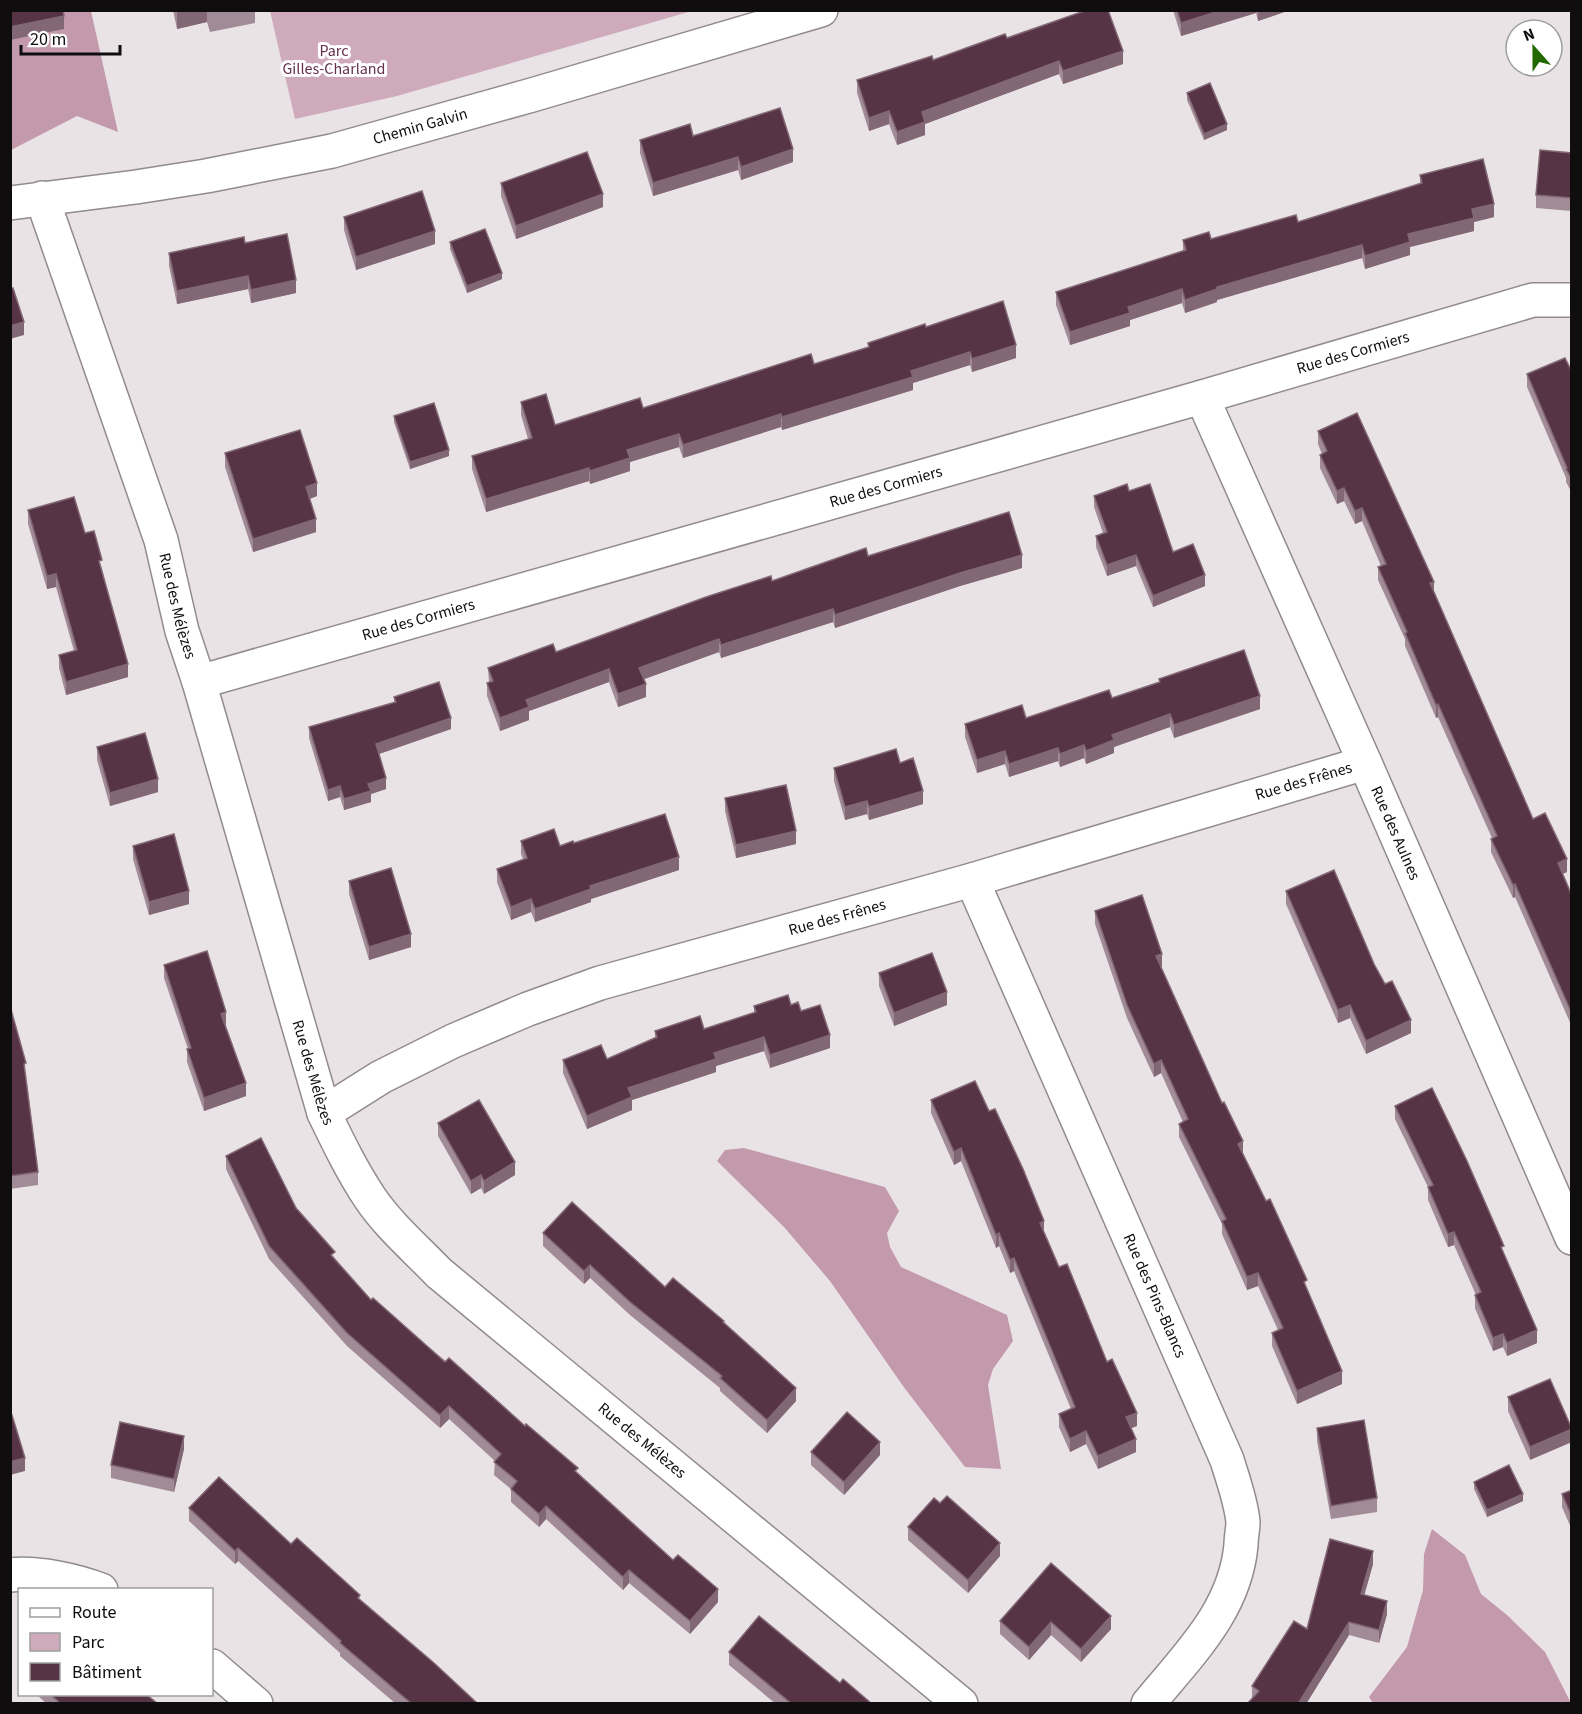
<svg xmlns="http://www.w3.org/2000/svg" width="1582" height="1714" font-family="'Source Sans 3',sans-serif">
	<rect width="100%" height="100%" fill="#eae3e6"/>
	<!-- green -->
	<polygon fill="#ceaabb" points="270,11 270,10 692,11 397,96 295,119"/>
	<!-- forest -->
	<g fill="#c399ac">
		<polygon points="10,11 91,11 118,132 77,116 11,150"/>
		<polygon points="744,1148 885,1187 899,1211 887,1233 890,1247 901,1267 1007,1315 1013,1341 993,1369 988,1385 1001,1469 965,1467 903,1386 830,1281 784,1227 717,1161 725,1150"/>
		<polygon points="1432,1529 1465,1555 1481,1594 1507,1615 1545,1652 1571,1703 1373,1703 1369,1697 1407,1647 1423,1590 1424,1554"/>
	</g>
	<g fill="none" stroke-linecap="round" stroke-linejoin="round">
		<defs>
			<g id="minor">
				<path id="s1" d="M42 198 161 540 182 631 199 682 324 1113C338 1142 352 1171 370 1198 389 1226 416 1249 439 1273L961 1704"/>
				<path id="s2" d="M1202 397 1365 763 1572 1238"/>
				<path id="s3" d="M199 682 1202 397 1533 300H1572"/>
				<path id="s4" d="M972 880 1227 1460C1233 1480 1241 1501 1243 1522 1243 1529 1241 1537 1241 1545 1235 1611 1188 1655 1148 1704"/>
				<path id="s5" d="M324 1113 381 1077 453 1041 528 1009 600 983 972 880 1365 763"/>
				<path d="M10 1575C38 1572 75 1580 101 1590"/>
				<polyline points="212,1666 256,1704"/>
			</g>
			<g id="tertiary">
				<path id="s6" d="M10 203 136 187 206 176 332 151 532 95 821 10"/>
			</g>
		</defs>
		<!-- minor casing -->
		<use href="#minor" stroke="#928b8e" stroke-width="36"/>
		<!-- tertiary casing -->
		<use href="#tertiary" stroke="#928b8e" stroke-width="36"/>
		<!-- minor -->
		<use href="#minor" stroke="#fff" stroke-width="33"/>
		<!-- tertiary -->
		<use href="#tertiary" stroke="#fff" stroke-width="33"/>
	</g>
	<!-- wall -->
	<g fill="#a08b96">
		<polygon points="173,10 255,10 255,23 210,32 207,22 177,29"/>
		<polygon points="1173,10 1290,10 1258,21 1256,13 1181,36"/>
		<polygon points="1007,38 1123,64 1063,84 1059,74 925,124 925,135 897,145 889,124 869,131 857,93 857,80 933,60"/>
		<polygon points="1187,93 1227,130 1204,140 1187,100"/>
		<polygon points="693,136 793,162 741,180 738,170 653,196 640,153 640,140"/>
		<polygon points="1572,153 1572,211 1536,208 1536,195"/>
		<polygon points="1420,175 1494,217 1474,222 1474,231 1410,247 1410,255 1365,269 1362,258 1217,300 1217,302 1185,313 1182,303 1130,320 1130,326 1070,345 1056,305 1056,292 1183,251 1183,240 1211,239 1298,222 1420,184"/>
		<polygon points="501,183 603,207 516,239 501,196"/>
		<polygon points="344,217 435,244 356,270 344,230"/>
		<polygon points="450,242 502,279 467,293 450,249"/>
		<polygon points="245,243 296,293 251,303 248,289 177,304 169,266 169,253"/>
		<polygon points="926,327 1016,358 972,372 970,365 913,383 913,390 782,430 781,427 683,458 679,447 630,462 630,471 590,484 589,481 486,512 472,469 472,456 528,439 521,415 521,402 555,425 643,408 814,364 868,348 868,343"/>
		<polygon points="1572,372 1572,493 1566,482 1566,478 1527,387 1527,374"/>
		<polygon points="394,416 449,456 410,469 394,422"/>
		<polygon points="1318,431 1434,593 1533,819 1567,872 1562,874 1572,896 1572,1027 1515,897 1513,898 1491,852 1491,839 1492,838 1438,717 1436,718 1405,646 1405,639 1378,580 1378,567 1381,566 1362,521 1355,524 1344,501 1337,504 1320,468 1320,455 1322,454 1318,444"/>
		<polygon points="225,453 317,496 310,499 316,532 253,552 225,467"/>
		<polygon points="1129,491 1173,552 1205,586 1153,607 1136,566 1107,576 1096,547 1096,536 1103,533 1094,507 1094,496"/>
		<polygon points="28,510 85,533 102,569 128,677 66,695 59,668 59,655 74,651 56,587 47,589 28,524"/>
		<polygon points="868,556 1022,568 960,586 835,628 833,622 721,658 719,652 644,679 646,697 618,707 609,682 529,711 529,720 500,731 487,696 487,683 489,682 488,668 556,652 772,581"/>
		<polygon points="1159,679 1260,709 1174,738 1170,727 1114,747 1114,753 1086,764 1084,758 1060,767 1058,761 1009,777 1005,764 977,773 965,737 965,724 1026,718 1112,698 1159,682"/>
		<polygon points="394,697 451,729 379,754 386,789 371,794 371,802 344,810 340,797 328,801 309,738 309,727 394,702"/>
		<polygon points="97,747 158,792 110,806 97,760"/>
		<polygon points="900,763 923,804 869,820 867,814 845,820 834,781 834,768"/>
		<polygon points="725,798 796,844 736,858 725,811"/>
		<polygon points="521,841 560,846 574,843 679,870 591,899 591,902 535,922 531,912 511,920 497,882 497,869 523,859 521,854"/>
		<polygon points="133,846 189,904 149,915 133,859"/>
		<polygon points="349,881 411,947 369,960 349,894"/>
		<polygon points="1286,891 1374,964 1411,1033 1366,1054 1350,1018 1338,1023 1286,904"/>
		<polygon points="1095,911 1162,967 1161,967 1243,1154 1307,1289 1342,1384 1297,1404 1272,1346 1272,1333 1278,1330 1258,1286 1247,1290 1222,1234 1222,1224 1179,1137 1179,1124 1183,1122 1161,1073 1154,1077 1127,1018 1095,924"/>
		<polygon points="164,965 226,1025 225,1026 246,1096 204,1111 187,1062 187,1049 188,1049 164,978"/>
		<polygon points="879,973 947,1005 894,1026 879,986"/>
		<polygon points="791,1005 801,1011 830,1048 770,1068 764,1051 716,1066 716,1072 632,1100 632,1110 587,1129 563,1073 563,1060 607,1059 655,1038 655,1031 704,1029 754,1013 754,1006"/>
		<polygon points="10,1006 26,1076 38,1172 38,1185 10,1189"/>
		<polygon points="931,1100 1044,1232 1059,1267 1107,1362 1137,1426 1131,1428 1136,1452 1098,1469 1086,1444 1070,1452 1059,1427 1059,1414 1071,1409 1014,1271 1010,1273 999,1246 996,1248 961,1161 954,1165 931,1113"/>
		<polygon points="1395,1106 1504,1254 1537,1343 1507,1356 1503,1347 1493,1351 1475,1308 1475,1295 1476,1295 1454,1245 1448,1247 1428,1200 1428,1187 1395,1119"/>
		<polygon points="438,1123 515,1175 484,1194 481,1188 471,1194 438,1136"/>
		<polygon points="226,1156 296,1208 335,1259 371,1300 525,1426 578,1473 718,1602 690,1634 629,1583 623,1590 546,1519 539,1527 511,1502 511,1489 494,1475 495,1461 449,1419 440,1428 347,1346 269,1259 226,1169"/>
		<polygon points="543,1233 665,1287 724,1323 796,1401 767,1433 720,1391 720,1388 630,1315 590,1278 584,1284 543,1246"/>
		<polygon points="1550,1379 1530,1460 1508,1411 1508,1397"/>
		<polygon points="1317,1428 1377,1498 1377,1512 1331,1519 1317,1441"/>
		<polygon points="184,1449 174,1492 111,1478 111,1465"/>
		<polygon points="811,1452 880,1455 844,1495 811,1465"/>
		<polygon points="1474,1482 1523,1501 1487,1517 1474,1489"/>
		<polygon points="1572,1490 1572,1530 1562,1507 1562,1494"/>
		<polygon points="940,1503 1000,1556 968,1593 908,1540 908,1527"/>
		<polygon points="189,1508 291,1544 360,1600 478,1704 396,1704 340,1656 340,1653 238,1561 235,1564 189,1521"/>
		<polygon points="1051,1563 1111,1629 1081,1662 1051,1635 1029,1660 1000,1634 1000,1621"/>
		<polygon points="1373,1564 1364,1595 1387,1614 1379,1643 1349,1635 1306,1704 1247,1704 1252,1698 1252,1686 1307,1629"/>
		<polygon points="729,1652 840,1683 872,1704 776,1704 729,1665"/>
		<polygon points="37,1695 147,1695 158,1704 47,1704"/>
	</g>
	<!-- shaded-wall -->
	<g fill="#826875">
		<polygon points="177,10 207,10 207,22 177,29"/>
		<polygon points="1222,10 1256,10 1256,13 1181,36 1181,23"/>
		<polygon points="1258,10 1290,10 1258,21"/>
		<polygon points="64,16 64,29 10,40 10,27"/>
		<polygon points="1123,51 1123,64 1063,84 1063,71"/>
		<polygon points="1059,61 1059,74 925,124 925,135 897,145 897,132 922,112"/>
		<polygon points="889,111 889,124 869,131 869,118"/>
		<polygon points="1227,124 1227,130 1204,140 1204,134"/>
		<polygon points="793,149 793,162 741,180 741,167"/>
		<polygon points="738,157 738,170 653,196 653,183"/>
		<polygon points="603,194 603,207 516,239 516,226"/>
		<polygon points="1494,204 1494,217 1474,222 1474,231 1410,247 1410,255 1365,269 1365,256 1408,234 1472,209"/>
		<polygon points="435,231 435,244 356,270 356,257"/>
		<polygon points="1362,245 1362,258 1217,300 1217,302 1185,313 1185,300 1217,287"/>
		<polygon points="502,273 502,279 467,293 467,286"/>
		<polygon points="248,276 248,289 177,304 177,291"/>
		<polygon points="296,280 296,293 251,303 251,290"/>
		<polygon points="1182,289 1182,303 1130,320 1130,326 1070,345 1070,332 1128,307"/>
		<polygon points="24,322 24,335 10,339 10,326"/>
		<polygon points="1016,345 1016,358 972,372 972,359"/>
		<polygon points="970,352 970,365 913,383 913,390 782,430 782,417 911,371"/>
		<polygon points="781,414 781,427 683,458 683,445"/>
		<polygon points="679,434 679,447 630,462 630,471 590,484 590,471 627,450"/>
		<polygon points="449,450 449,456 410,469 410,462"/>
		<polygon points="589,468 589,481 486,512 486,499"/>
		<polygon points="317,483 317,496 306,500 306,487"/>
		<polygon points="1344,488 1344,501 1337,504 1337,491"/>
		<polygon points="1362,508 1362,521 1355,524 1355,511"/>
		<polygon points="316,519 316,532 253,552 253,539"/>
		<polygon points="1022,555 1022,568 960,586 835,628 835,615 960,573"/>
		<polygon points="1136,555 1136,566 1107,576 1107,565"/>
		<polygon points="56,574 56,587 47,589 47,576"/>
		<polygon points="1205,575 1205,586 1153,607 1153,596"/>
		<polygon points="1434,582 1434,595 1430,583"/>
		<polygon points="833,609 833,622 721,658 721,645"/>
		<polygon points="719,639 719,652 639,681 639,668"/>
		<polygon points="128,664 128,677 66,695 66,682"/>
		<polygon points="609,669 609,682 529,711 529,720 500,731 500,718 526,700"/>
		<polygon points="646,684 646,697 618,707 618,694"/>
		<polygon points="1260,696 1260,709 1174,738 1174,725"/>
		<polygon points="1438,704 1438,717 1436,718 1436,705"/>
		<polygon points="1170,714 1170,727 1114,747 1114,753 1086,764 1086,751 1112,735"/>
		<polygon points="451,718 451,729 376,755 376,744"/>
		<polygon points="1084,745 1084,758 1060,767 1060,754"/>
		<polygon points="1058,748 1058,761 1009,777 1009,764"/>
		<polygon points="1005,751 1005,764 977,773 977,760"/>
		<polygon points="386,778 386,789 371,794 371,802 344,810 344,799 368,784"/>
		<polygon points="158,779 158,792 110,806 110,793"/>
		<polygon points="340,786 340,797 328,801 328,790"/>
		<polygon points="923,791 923,804 869,820 869,807"/>
		<polygon points="867,801 867,814 845,820 845,807"/>
		<polygon points="796,831 796,844 736,858 736,845"/>
		<polygon points="679,857 679,870 591,899 591,902 535,922 535,909 590,886"/>
		<polygon points="1567,859 1567,872 1558,876 1558,863"/>
		<polygon points="1515,884 1515,897 1513,898 1513,885"/>
		<polygon points="189,891 189,904 149,915 149,902"/>
		<polygon points="531,899 531,912 511,920 511,907"/>
		<polygon points="411,934 411,947 369,960 369,947"/>
		<polygon points="1162,954 1162,967 1156,969 1156,956"/>
		<polygon points="947,992 947,1005 894,1026 894,1013"/>
		<polygon points="1350,1005 1350,1018 1338,1023 1338,1010"/>
		<polygon points="226,1012 226,1025 221,1027 221,1014"/>
		<polygon points="1411,1020 1411,1033 1366,1054 1366,1041"/>
		<polygon points="830,1035 830,1048 770,1068 770,1055"/>
		<polygon points="764,1037 764,1051 716,1066 716,1072 632,1100 632,1110 587,1129 587,1116 628,1088 714,1053"/>
		<polygon points="1161,1060 1161,1073 1154,1077 1154,1064"/>
		<polygon points="246,1083 246,1096 204,1111 204,1098"/>
		<polygon points="1243,1141 1243,1154 1238,1144"/>
		<polygon points="961,1148 961,1161 954,1165 954,1152"/>
		<polygon points="515,1162 515,1175 484,1194 484,1181"/>
		<polygon points="481,1175 481,1188 471,1194 471,1181"/>
		<polygon points="1044,1221 1044,1234 1040,1223"/>
		<polygon points="1454,1232 1454,1245 1448,1247 1448,1234"/>
		<polygon points="999,1233 999,1246 996,1248 996,1235"/>
		<polygon points="1014,1258 1014,1271 1010,1273 1010,1260"/>
		<polygon points="590,1265 590,1278 584,1284 584,1271"/>
		<polygon points="1258,1273 1258,1286 1247,1290 1247,1277"/>
		<polygon points="1537,1330 1537,1343 1507,1356 1507,1343"/>
		<polygon points="1503,1334 1503,1347 1493,1351 1493,1338"/>
		<polygon points="1342,1371 1342,1384 1297,1404 1297,1391"/>
		<polygon points="796,1388 796,1401 767,1433 767,1420"/>
		<polygon points="449,1406 449,1419 440,1428 440,1415"/>
		<polygon points="1137,1413 1137,1426 1126,1430 1126,1417"/>
		<polygon points="1572,1429 1572,1442 1530,1460 1530,1447"/>
		<polygon points="1086,1431 1086,1444 1070,1452 1070,1439"/>
		<polygon points="184,1436 184,1449 174,1492 174,1479"/>
		<polygon points="1136,1439 1136,1452 1098,1469 1098,1456"/>
		<polygon points="880,1442 880,1455 844,1495 844,1482"/>
		<polygon points="25,1458 25,1471 10,1475 10,1462"/>
		<polygon points="1523,1494 1523,1501 1487,1517 1487,1510"/>
		<polygon points="546,1506 546,1519 539,1527 539,1514"/>
		<polygon points="1000,1543 1000,1556 968,1593 968,1580"/>
		<polygon points="238,1548 238,1561 235,1564 235,1551"/>
		<polygon points="1373,1551 1373,1564 1361,1607 1361,1594"/>
		<polygon points="629,1570 629,1583 623,1590 623,1577"/>
		<polygon points="718,1589 718,1602 690,1634 690,1621"/>
		<polygon points="1387,1601 1387,1614 1379,1643 1379,1630"/>
		<polygon points="1111,1616 1111,1629 1081,1662 1081,1649"/>
		<polygon points="1051,1622 1051,1635 1029,1660 1029,1647"/>
		<polygon points="1349,1622 1349,1635 1306,1704 1298,1704"/>
	</g>
	<!-- building -->
	<g fill="#563345" stroke="#826875" stroke-width="1.5">
		<polygon points="10,10 63,10 64,16 10,27"/>
		<polygon points="1087,10 1108,10 1123,51 1063,71 1059,61 922,112 925,122 897,132 889,111 869,118 857,80 932,56 933,60 1005,34 1007,38"/>
		<polygon points="1177,10 1222,10 1181,23"/>
		<polygon points="1210,83 1227,124 1204,134 1187,93"/>
		<polygon points="780,108 793,149 741,167 738,157 653,183 640,140 690,124 693,136"/>
		<polygon points="1540,150 1572,153 1572,198 1536,195"/>
		<polygon points="587,152 603,194 516,226 501,183"/>
		<polygon points="1483,159 1494,204 1472,209 1474,218 1408,234 1410,242 1365,256 1362,245 1217,287 1217,289 1185,300 1182,289 1128,307 1130,313 1070,332 1056,292 1186,250 1183,240 1209,232 1211,239 1296,215 1298,222 1422,183 1420,175"/>
		<polygon points="422,191 435,231 356,257 344,217"/>
		<polygon points="485,229 502,273 467,286 450,242"/>
		<polygon points="287,234 296,280 251,290 248,276 177,291 169,253 244,237 245,243"/>
		<polygon points="10,288 13,288 24,322 10,326"/>
		<polygon points="1003,301 1016,345 972,359 970,352 911,371 913,377 782,417 781,414 683,445 679,434 627,450 630,458 590,471 589,468 486,499 472,456 532,438 521,402 546,394 555,425 640,398 643,408 811,354 814,364 869,347 868,343 925,324 926,327"/>
		<polygon points="1565,358 1572,372 1572,480 1566,469 1567,468 1527,374"/>
		<polygon points="434,403 449,450 410,462 394,416"/>
		<polygon points="1357,413 1434,582 1430,583 1533,819 1545,813 1567,859 1558,863 1572,896 1572,1014 1515,884 1513,885 1491,839 1497,836 1438,704 1436,705 1405,633 1407,632 1378,567 1386,564 1362,508 1355,511 1344,488 1337,491 1320,455 1327,451 1318,431"/>
		<polygon points="300,430 317,483 306,487 316,519 253,539 225,453"/>
		<polygon points="1127,484 1129,491 1150,484 1173,552 1193,544 1205,575 1153,596 1136,555 1107,565 1096,536 1107,532 1094,496"/>
		<polygon points="74,497 85,533 94,531 102,560 99,561 128,664 66,682 59,655 77,650 56,574 47,576 28,510"/>
		<polygon points="1009,512 1022,555 960,573 835,615 833,609 721,645 719,639 639,668 646,684 618,694 609,669 526,700 529,707 500,718 487,683 493,681 488,668 553,644 556,652 706,597 771,576 772,581 866,548 868,556"/>
		<polygon points="1244,650 1260,696 1174,725 1170,714 1112,735 1114,740 1086,751 1084,745 1060,754 1058,748 1009,764 1005,751 977,760 965,724 1022,705 1026,718 1109,690 1112,698 1160,682 1159,679"/>
		<polygon points="439,682 451,718 376,744 386,778 368,784 371,791 344,799 340,786 328,790 309,727 396,702 394,697"/>
		<polygon points="145,733 158,779 110,793 97,747"/>
		<polygon points="896,749 900,763 913,758 923,791 869,807 867,801 845,807 834,768"/>
		<polygon points="786,785 796,831 736,845 725,798"/>
		<polygon points="665,814 679,857 590,886 591,889 535,909 531,899 511,907 497,869 527,858 521,841 554,829 560,846 573,841 574,843"/>
		<polygon points="174,834 189,891 149,902 133,846"/>
		<polygon points="391,868 411,934 369,947 349,881"/>
		<polygon points="1334,870 1374,964 1385,984 1392,981 1411,1020 1366,1041 1350,1005 1338,1010 1286,891"/>
		<polygon points="1142,895 1162,954 1156,956 1222,1103 1224,1102 1243,1141 1238,1144 1266,1201 1270,1199 1307,1280 1304,1282 1342,1371 1297,1391 1272,1333 1283,1328 1258,1273 1247,1277 1222,1221 1226,1219 1179,1124 1188,1119 1161,1060 1154,1064 1127,1005 1095,911"/>
		<polygon points="207,951 226,1012 221,1014 246,1083 204,1098 187,1049 191,1048 164,965"/>
		<polygon points="932,953 947,992 894,1013 879,973"/>
		<polygon points="788,995 791,1005 798,1002 801,1011 820,1005 830,1035 770,1055 764,1037 714,1053 716,1059 628,1088 632,1097 587,1116 563,1060 601,1045 607,1059 657,1037 655,1031 700,1016 704,1029 756,1012 754,1006"/>
		<polygon points="10,1006 26,1063 24,1064 38,1172 10,1176"/>
		<polygon points="975,1081 989,1111 995,1109 1023,1169 1044,1221 1040,1223 1059,1267 1067,1264 1107,1362 1112,1359 1137,1413 1126,1417 1136,1439 1098,1456 1086,1431 1070,1439 1059,1414 1075,1407 1014,1258 1010,1260 999,1233 996,1235 961,1148 954,1152 931,1100"/>
		<polygon points="1432,1088 1467,1161 1504,1246 1501,1247 1537,1330 1507,1343 1503,1334 1493,1338 1475,1295 1481,1292 1454,1232 1448,1234 1428,1187 1433,1185 1395,1106"/>
		<polygon points="479,1100 515,1162 484,1181 481,1175 471,1181 438,1123"/>
		<polygon points="261,1138 296,1208 335,1252 331,1255 371,1300 373,1298 445,1362 449,1358 525,1426 526,1424 578,1468 575,1471 673,1560 678,1555 718,1589 690,1621 629,1570 623,1577 546,1506 539,1514 511,1489 517,1481 494,1462 501,1454 449,1406 440,1415 347,1333 269,1246 226,1156"/>
		<polygon points="572,1202 665,1287 673,1278 724,1321 723,1322 796,1388 767,1420 720,1378 722,1376 630,1302 590,1265 584,1271 543,1233"/>
		<polygon points="1550,1379 1572,1429 1530,1447 1508,1397"/>
		<polygon points="847,1412 880,1442 844,1482 811,1452"/>
		<polygon points="10,1415 12,1415 25,1458 10,1462"/>
		<polygon points="1364,1420 1377,1498 1331,1506 1317,1428"/>
		<polygon points="120,1422 184,1436 174,1479 111,1465"/>
		<polygon points="1509,1465 1523,1494 1487,1510 1474,1482"/>
		<polygon points="219,1477 291,1544 297,1538 360,1595 358,1598 434,1663 478,1704 412,1704 340,1643 341,1641 238,1548 235,1551 189,1508"/>
		<polygon points="1572,1490 1572,1517 1562,1494"/>
		<polygon points="947,1496 1000,1543 968,1580 908,1527 934,1498 940,1503"/>
		<polygon points="1330,1539 1373,1551 1361,1594 1387,1601 1379,1630 1349,1622 1298,1704 1247,1704 1259,1691 1252,1686 1294,1621 1307,1629"/>
		<polygon points="1051,1563 1111,1616 1081,1649 1051,1622 1029,1647 1000,1621"/>
		<polygon points="759,1616 840,1683 843,1679 872,1704 792,1704 729,1652"/>
		<polygon points="51,1695 147,1695 158,1704 61,1704"/>
	</g>
	<g text-anchor="middle" dominant-baseline="central" stroke-width="6" stroke-linejoin="round" paint-order="stroke">
		<!-- park labels -->
		<g font-size="16" fill="#652f4b" stroke="#fff">
			<text x="334" y="51">Parc<tspan x="334" dy="18">Gilles-Charland</tspan></text>
		</g>
		<!-- street labels -->
		<g font-size="16" fill="#0f0d0e" stroke="#fff">
			<text stroke="none"><textPath href="#s6" startOffset="418">Chemin Galvin</textPath></text>
			<text stroke="none"><textPath href="#s3" startOffset="1200">Rue des Cormiers</textPath></text>
			<text stroke="none"><textPath href="#s3" startOffset="714">Rue des Cormiers</textPath></text>
			<text stroke="none"><textPath href="#s1" startOffset="430">Rue des Mélèzes</textPath></text>
			<text stroke="none"><textPath href="#s3" startOffset="228">Rue des Cormiers</textPath></text>
			<text stroke="none"><textPath href="#s5" startOffset="1038">Rue des Frênes</textPath></text>
			<text stroke="none"><textPath href="#s2" startOffset="477">Rue des Aulnes</textPath></text>
			<text stroke="none"><textPath href="#s5" startOffset="552">Rue des Frênes</textPath></text>
			<text stroke="none"><textPath href="#s1" startOffset="916">Rue des Mélèzes</textPath></text>
			<text stroke="none"><textPath href="#s4" startOffset="454">Rue des Pins-Blancs</textPath></text>
			<text stroke="none"><textPath href="#s1" startOffset="1420">Rue des Mélèzes</textPath></text>
		</g>
	</g>
	<!-- border -->
	<rect width="1582" height="1714" fill="none" stroke="#0f0d0e" stroke-width="24"/>
	<!-- legend -->
	<rect x="18" y="1588" width="195" height="108" fill="#ffffff" stroke="#9f9e9f" stroke-width="1.5"/>
	<rect x="30" y="1608" width="30" height="9" fill="#ffffff" stroke="#9f9e9f" stroke-width="1.5"/>
	<text x="72" y="1618" font-size="18" fill="#0f0d0e">Route</text>
	<rect x="30" y="1633" width="30" height="18" fill="#ceaabb" stroke="#9f9e9f" stroke-width="1.5"/>
	<text x="72" y="1648" font-size="18" fill="#0f0d0e">Parc</text>
	<rect x="30" y="1663" width="30" height="18" fill="#563345" stroke="#9f9e9f" stroke-width="1.5"/>
	<text x="72" y="1678" font-size="18" fill="#0f0d0e">Bâtiment</text>
	<!-- north arrow -->
	<g transform="translate(1534 48) rotate(339)"><circle r="28" fill="#ffffff" stroke="#9f9e9f" stroke-width="1.5"/>
	<path d="M0-4.5L10 22L0 15L-10 22Z" fill="#226900"/>
	<text y="-9" font-size="16" font-weight="bold" text-anchor="middle" fill="#0f0d0e">N</text>
	</g>
	<!-- scale -->
	<path d="M21 45v9h99v-9" fill="none" stroke="#0f0d0e" stroke-width="3"/>
	<text x="30" y="45" font-size="18" fill="#0f0d0e" stroke="#ffffff" stroke-width="4.5" paint-order="stroke">20 m</text>
</svg>
